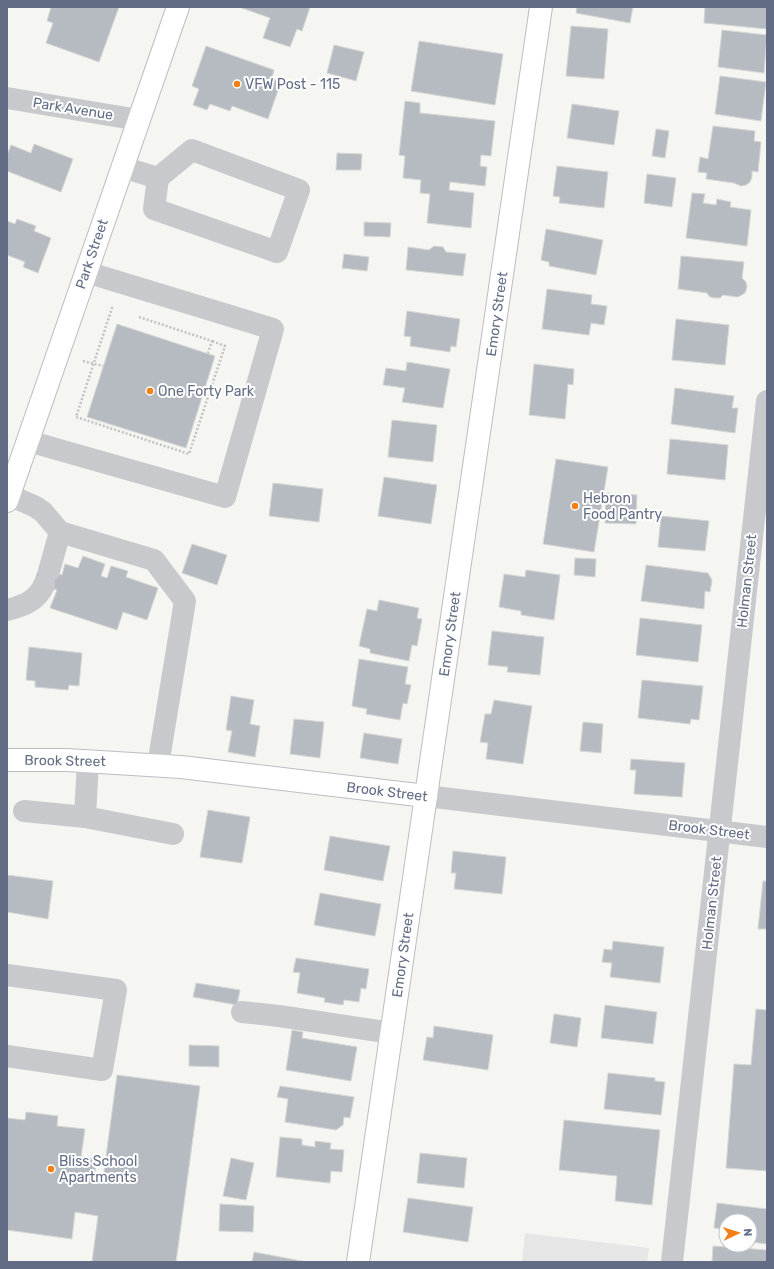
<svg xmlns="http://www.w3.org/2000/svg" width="774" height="1269" font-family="Rubik,sans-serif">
	<rect width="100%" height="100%" fill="#f5f6f1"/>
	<!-- built -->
	<polygon fill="#e5e6e5" points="525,1233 649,1248 647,1262 522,1262"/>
	<!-- building -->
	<g fill="#b6bbc1" stroke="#d6d7d4">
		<polygon points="51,7 119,7 99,62 46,43 53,23 47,21"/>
		<polygon points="239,7 310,7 302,31 297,29 290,47 263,38 270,18"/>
		<polygon points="577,7 633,7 630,23 576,13"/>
		<polygon points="705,7 767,7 767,29 704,23"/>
		<polygon points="571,26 608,29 604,79 566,76"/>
		<polygon points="722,30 767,35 764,73 718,67"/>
		<polygon points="419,41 503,54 495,105 411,91"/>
		<polygon points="334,45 364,52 356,81 327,73"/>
		<polygon points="206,46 274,70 272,78 281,82 268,119 232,106 230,111 210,104 207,110 193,105 199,89 192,86"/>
		<polygon points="720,76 766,82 761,121 715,114"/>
		<polygon points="405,101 420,103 420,113 495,121 491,156 481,155 480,166 487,167 485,186 450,182 449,190 474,193 471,228 427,223 430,194 420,193 421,180 403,178 405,156 399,155"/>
		<polygon points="572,104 619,111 614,145 567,138"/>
		<polygon points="713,126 755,131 754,141 761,142 758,172 752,171 752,177 750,182 746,185 741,186 734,183 706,179 707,173 698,172 700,157 708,159"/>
		<polygon points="656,129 669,131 665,158 652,156"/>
		<polygon points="34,144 73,159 61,192 7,171 7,155 11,145 31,153"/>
		<polygon points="337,153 362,154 361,170 336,170"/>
		<polygon points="557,166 608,172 604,208 559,203 560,197 553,196"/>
		<polygon points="647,174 676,178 672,207 644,203"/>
		<polygon points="692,193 705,194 703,203 716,205 717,199 731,202 730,207 751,210 747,246 686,238"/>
		<polygon points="17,219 36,226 34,231 51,238 38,273 23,267 25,262 7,255 7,221 15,224"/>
		<polygon points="364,222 391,223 390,237 364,236"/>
		<polygon points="546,229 603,240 596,275 549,266 549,262 541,260"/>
		<polygon points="434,246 443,247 446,252 466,254 463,276 406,270 408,247 429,250"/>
		<polygon points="344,254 369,257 367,271 342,268"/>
		<polygon points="681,256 744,262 742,278 746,282 747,287 745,293 738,297 723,295 720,298 715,298 710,297 707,293 678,289"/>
		<polygon points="547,289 592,295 591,304 607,306 604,325 591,323 589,335 542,329"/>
		<polygon points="407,311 460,319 456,347 451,346 450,352 410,346 411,337 404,336"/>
		<polygon points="676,319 729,325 725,365 672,360"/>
		<polygon points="117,324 215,356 186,448 87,417"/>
		<polygon points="407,362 450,369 443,408 402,402 405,388 383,385 386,368 406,371"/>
		<polygon points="534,364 574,369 573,385 568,384 565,419 529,415"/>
		<polygon points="675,388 734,396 732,408 738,408 735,433 671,424"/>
		<polygon points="392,420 437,425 433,462 388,457"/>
		<polygon points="670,439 728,445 725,480 667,474"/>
		<polygon points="556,459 608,467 594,552 543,544"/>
		<polygon points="384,477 437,485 431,524 378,516"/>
		<polygon points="273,483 323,489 319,522 269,516"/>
		<polygon points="606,493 637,495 636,524 605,523"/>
		<polygon points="661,516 709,521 705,551 658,547"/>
		<polygon points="192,544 227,555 217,585 182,573"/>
		<polygon points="83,556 105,564 101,576 107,578 111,566 128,571 126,577 158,588 147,620 123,612 117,630 50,608 57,590 34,582 39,568 62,575 65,564 78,568"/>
		<polygon points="575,558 596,559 595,577 574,575"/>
		<polygon points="646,565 708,573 712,580 710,592 705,591 704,609 641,601"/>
		<polygon points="526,570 560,575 554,620 521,615 521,611 499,607 504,574 525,577"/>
		<polygon points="379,600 419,608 417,618 422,619 417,646 412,645 409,661 370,653 370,649 359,646 367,609 377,611"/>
		<polygon points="640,618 702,625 698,662 636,655"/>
		<polygon points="492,631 544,637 540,675 507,672 508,667 488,665"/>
		<polygon points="29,647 82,653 79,686 69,685 68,690 35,687 35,681 26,680"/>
		<polygon points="359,659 408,667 405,684 411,685 407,704 403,703 400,720 366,714 367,709 352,706"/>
		<polygon points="642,680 703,686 699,720 691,719 690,724 638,718"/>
		<polygon points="231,696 254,700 250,724 260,726 255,757 228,752 232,731 226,730"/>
		<polygon points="494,700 532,706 523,764 486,759 488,743 480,742 485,714 491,714"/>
		<polygon points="294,719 324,722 320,758 290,754"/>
		<polygon points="583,722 603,724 601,753 580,751"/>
		<polygon points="364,733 402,739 398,764 360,758"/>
		<polygon points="631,759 685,763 682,797 634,794 636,770 630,770"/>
		<polygon points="208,810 250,817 242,863 200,857"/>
		<polygon points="330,836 390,846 383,881 324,870"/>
		<polygon points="453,851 506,857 502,894 454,889 456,873 451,873"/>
		<polygon points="7,875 53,881 48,919 7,912"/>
		<polygon points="763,881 767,881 767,929 758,929"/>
		<polygon points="320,893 381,904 375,936 314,925"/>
		<polygon points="613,941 664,947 660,983 610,977 612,963 602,962 604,949 612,950"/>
		<polygon points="296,958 369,969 366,989 361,988 359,1002 344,1000 343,1005 324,1002 325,998 297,993 300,973 293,972"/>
		<polygon points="196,983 240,990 237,1005 193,997"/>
		<polygon points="605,1005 657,1012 653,1044 601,1038"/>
		<polygon points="756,1009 767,1010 767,1171 726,1168 734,1064 751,1065"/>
		<polygon points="554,1014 581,1018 577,1047 550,1043"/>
		<polygon points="434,1026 493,1035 488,1070 423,1060 427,1037 433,1038"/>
		<polygon points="292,1030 303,1032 302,1038 357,1047 351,1081 286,1070"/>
		<polygon points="189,1045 219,1046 219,1067 189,1066"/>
		<polygon points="608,1073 655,1078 655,1081 665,1082 661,1115 604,1109"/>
		<polygon points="117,1075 200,1086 176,1262 92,1262 98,1216 75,1212 72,1239 7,1230 7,1118 25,1120 26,1112 58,1116 57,1126 85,1129 81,1157 97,1159 94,1178 103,1179"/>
		<polygon points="280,1086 354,1097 350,1118 344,1117 343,1125 336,1130 285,1122 288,1099 277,1097"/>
		<polygon points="564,1120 660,1130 652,1205 615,1201 617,1176 559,1170"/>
		<polygon points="280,1137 302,1139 302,1145 315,1147 315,1141 331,1143 330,1149 344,1150 342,1172 331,1171 330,1183 276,1177"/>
		<polygon points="420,1153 467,1158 464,1188 417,1183"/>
		<polygon points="231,1158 254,1163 246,1200 223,1196"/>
		<polygon points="408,1198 473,1207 468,1242 403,1232"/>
		<polygon points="717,1203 767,1209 767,1244 750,1242 750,1221 726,1221 726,1239 723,1239 725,1229 714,1228"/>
		<polygon points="220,1204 254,1206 253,1232 219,1231"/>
		<polygon points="713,1246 767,1250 767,1262 712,1262"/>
		<polygon points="254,1252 307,1262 252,1262"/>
	</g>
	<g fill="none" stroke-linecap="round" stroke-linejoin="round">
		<defs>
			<g id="major">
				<polyline points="7,501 178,7"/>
				<polyline points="7,760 67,760 181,767 426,796"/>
				<polyline points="358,1262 541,7"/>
			</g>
		</defs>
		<!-- major casing -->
		<use href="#major" stroke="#bbbdc2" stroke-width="24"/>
		<!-- path -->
		<g stroke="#c0c1c3" stroke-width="2.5" stroke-dasharray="2 2" stroke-linecap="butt">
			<polyline points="113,308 112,308 76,417 189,454 225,346 212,341"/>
			<polyline points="139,317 212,341 208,353"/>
			<polyline points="83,361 103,366"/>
		</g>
		<!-- minor -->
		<g stroke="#c7c9cd" stroke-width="22">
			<polyline points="7,98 139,120"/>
			<polygon points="192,150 299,190 277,252 154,209 158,178"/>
			<polyline points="122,167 158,178"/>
			<polyline points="28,441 225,497 273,329 86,272"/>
			<polyline points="9,495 36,507 43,512 60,532 154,560 185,601 158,765"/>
			<polyline points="49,571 60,532"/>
			<path d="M7 610C23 606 37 601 44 585"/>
			<polyline points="88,761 85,817 173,834"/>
			<polyline points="426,796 767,837"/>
			<polyline points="24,811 85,817"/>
			<polyline points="7,975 116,990 102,1070 7,1056"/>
			<polyline points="242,1012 279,1016 392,1033"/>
			<polyline points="672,1262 767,401"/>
		</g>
		<!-- major -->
		<use href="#major" stroke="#fff" stroke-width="22"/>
	</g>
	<!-- markers -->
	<g fill="#f18016" stroke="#fff" stroke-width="1.5">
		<circle cx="237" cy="84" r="4"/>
		<circle cx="150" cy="391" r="4"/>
		<circle cx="575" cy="506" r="4"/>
		<circle cx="51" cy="1169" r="4"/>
	</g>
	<g text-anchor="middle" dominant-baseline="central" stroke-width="4" stroke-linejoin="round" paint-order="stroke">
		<!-- poi labels -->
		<g font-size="14" fill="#626d85" stroke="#fff" text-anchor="start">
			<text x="245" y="84">VFW Post - 115</text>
			<text x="158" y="391">One Forty Park</text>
			<text x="583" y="498">Hebron<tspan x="583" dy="16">Food Pantry</tspan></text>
			<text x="59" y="1161">Bliss School<tspan x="59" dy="16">Apartments</tspan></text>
		</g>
		<!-- street labels -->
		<g font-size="14" fill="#626d85" stroke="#fff">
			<text transform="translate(73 109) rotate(9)">Park Avenue</text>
			<text transform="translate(92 254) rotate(-71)">Park Street</text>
			<text transform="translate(497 314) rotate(-82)">Emory Street</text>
			<text transform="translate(747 581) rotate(-84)">Holman Street</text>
			<text transform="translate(450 634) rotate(-82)">Emory Street</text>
			<text transform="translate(65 761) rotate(1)">Brook Street</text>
			<text transform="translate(387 792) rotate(7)">Brook Street</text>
			<text transform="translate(709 830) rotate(7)">Brook Street</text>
			<text transform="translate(712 903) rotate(-84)">Holman Street</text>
			<text transform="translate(403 955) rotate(-82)">Emory Street</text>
		</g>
	</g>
	<!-- border -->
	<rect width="774" height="1269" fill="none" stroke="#626d85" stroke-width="16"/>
	<!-- north arrow -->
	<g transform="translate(738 1233) rotate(86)"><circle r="19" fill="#ffffff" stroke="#c0c5ce"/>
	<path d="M0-3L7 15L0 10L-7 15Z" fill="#f18016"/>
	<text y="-6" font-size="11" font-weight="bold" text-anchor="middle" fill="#626d85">N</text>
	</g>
</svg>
